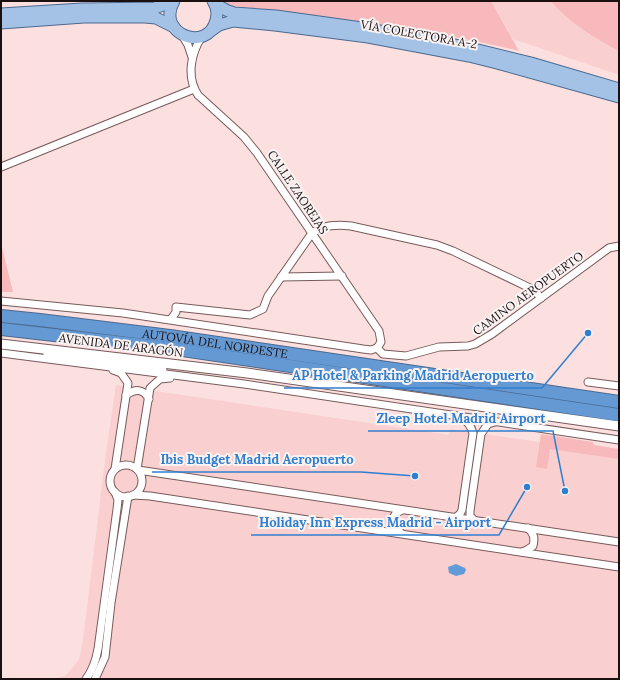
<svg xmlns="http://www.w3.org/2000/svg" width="620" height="680" font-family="Lora,serif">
	<rect width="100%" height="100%" fill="#fce0e0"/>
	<!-- built -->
	<g fill="#facfd0">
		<polygon points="491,1 619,1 619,75 513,39"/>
		<polygon points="116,385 449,435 450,429 540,442 619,459 619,679 55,679 66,675 79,660 83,640 106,452"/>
	</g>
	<!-- green -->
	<g fill="#f7b9bb">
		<path d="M221 1H491L519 51C425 28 330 17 234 6L228 5Z"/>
		<path d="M551 1H619V51C595 38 569 23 551 1Z"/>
		<polygon points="1,243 13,292 1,292"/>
		<polygon points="541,434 593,442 594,445 619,449 619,459 550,449 547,469 536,467"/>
	</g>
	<!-- water -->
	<polygon fill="#639bd8" points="456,564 465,568 466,570 464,574 456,576 449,573 448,567"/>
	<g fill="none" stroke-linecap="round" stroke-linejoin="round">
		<defs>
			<g id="street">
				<polyline points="182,35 188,45 192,57"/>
				<path d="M202 36C191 53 186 77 198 95L244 137 257 153 379 331 381 342 377 348"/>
				<polyline points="1,167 194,89"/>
				<polyline points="281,277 342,276"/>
				<polyline points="1,301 123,313 363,349 371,350 377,348"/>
				<path d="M171 319 176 312V307L250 315 263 309 268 296 312 233C325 225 336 224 351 226L437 245 453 251 534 290 541 298"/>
				<polyline points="377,348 383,354 406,356 439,347 468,346 475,344 492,334 609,248 619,246"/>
				<polyline points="1,353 244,384 619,440"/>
				<polyline points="47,354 163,370"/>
				<polyline points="113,370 121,373 128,383 115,469"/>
				<polyline points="588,382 619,386"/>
				<path d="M126 395C135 389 143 388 149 399"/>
				<circle cx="126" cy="481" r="16"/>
				<polyline points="137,469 150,388 160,379 170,378"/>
				<polyline points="138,470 619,542"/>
				<polyline points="133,495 150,496 619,567"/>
				<path d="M456 517 460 514 462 510 473 433C471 426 468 421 461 418"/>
				<polyline points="474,520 470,516 470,511 481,434 488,424 495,422"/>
				<polyline points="400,532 394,529 392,520 396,513 402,510"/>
				<path d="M522 552 527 550 533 546C535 538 534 534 528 528"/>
				<path d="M86 679C93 670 96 660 98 649L117 509 118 500 115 492"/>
				<polyline points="95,679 105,657 111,603 128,496"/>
			</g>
			<polyline id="secondary" points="1,344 247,373 619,426"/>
			<g id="primary">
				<path d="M174 1C155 34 208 54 216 20 218 13 217 7 213 1"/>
				<polyline points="215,4 228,11 234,13 276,16 369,29 470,48 531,63 619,89"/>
				<polyline points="1,14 82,9 155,8 173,1"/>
				<polyline points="1,23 84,17 145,17 156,18 174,27"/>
				<polyline points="212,30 219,25 233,21 275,25 368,37 469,56 497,63 619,97"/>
			</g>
			<g id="highway">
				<path id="s1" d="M1 316 40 320 170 336 619 402"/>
				<polyline points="1,329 169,348 619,415"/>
			</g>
		</defs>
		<!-- street casing -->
		<use href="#street" stroke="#785a5b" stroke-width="9"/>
		<!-- secondary casing -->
		<use href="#secondary" stroke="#785a5b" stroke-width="11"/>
		<!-- primary casing -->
		<use href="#primary" stroke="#4b698f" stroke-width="13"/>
		<!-- highway casing -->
		<use href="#highway" stroke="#4b698f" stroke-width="14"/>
		<!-- street -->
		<use href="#street" stroke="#fff" stroke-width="7"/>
		<!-- secondary -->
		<use href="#secondary" stroke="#fff" stroke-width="9"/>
		<!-- primary -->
		<use href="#primary" stroke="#a3c2e5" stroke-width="11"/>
		<!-- highway -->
		<use href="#highway" stroke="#6599d3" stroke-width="12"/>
	</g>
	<g text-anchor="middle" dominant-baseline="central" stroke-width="4" stroke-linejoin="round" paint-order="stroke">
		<!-- street labels -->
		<g font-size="12" fill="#1b1010" stroke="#faf3f3">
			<text transform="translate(419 34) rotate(10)">VÍA COLECTORA A-2</text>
			<text transform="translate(298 192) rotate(56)">CALLE ZAOREJAS</text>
			<text transform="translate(528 293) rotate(-36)">CAMINO AEROPUERTO</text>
			<text stroke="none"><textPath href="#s1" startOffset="216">AUTOVÍA DEL NORDESTE</textPath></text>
			<text transform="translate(121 345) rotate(7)">AVENIDA DE ARAGÓN</text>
		</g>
	</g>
	<!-- callouts -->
	<path fill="none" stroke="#307fcf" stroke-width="1.5" d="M588 333L542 388H284M565 491L553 431H368M415 476L361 472H152M527 487L499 535H251"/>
	<g fill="#307fcf" stroke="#faf3f3" stroke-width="1.5">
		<circle cx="588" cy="333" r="4"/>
		<circle cx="565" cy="491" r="4"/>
		<circle cx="415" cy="476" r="4"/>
		<circle cx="527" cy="487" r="4"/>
	</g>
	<g font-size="13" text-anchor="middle" font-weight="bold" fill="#307fcf" stroke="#faf3f3" stroke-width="4" stroke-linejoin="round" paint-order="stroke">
		<text x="413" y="380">AP Hotel &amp; Parking Madrid Aeropuerto</text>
		<text x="461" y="423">Zleep Hotel Madrid Airport</text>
		<text x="257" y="464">Ibis Budget Madrid Aeropuerto</text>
		<text x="375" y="527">Holiday Inn Express Madrid - Airport</text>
	</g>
	<!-- border -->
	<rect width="620" height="680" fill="none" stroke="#1b1010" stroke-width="4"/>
</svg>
